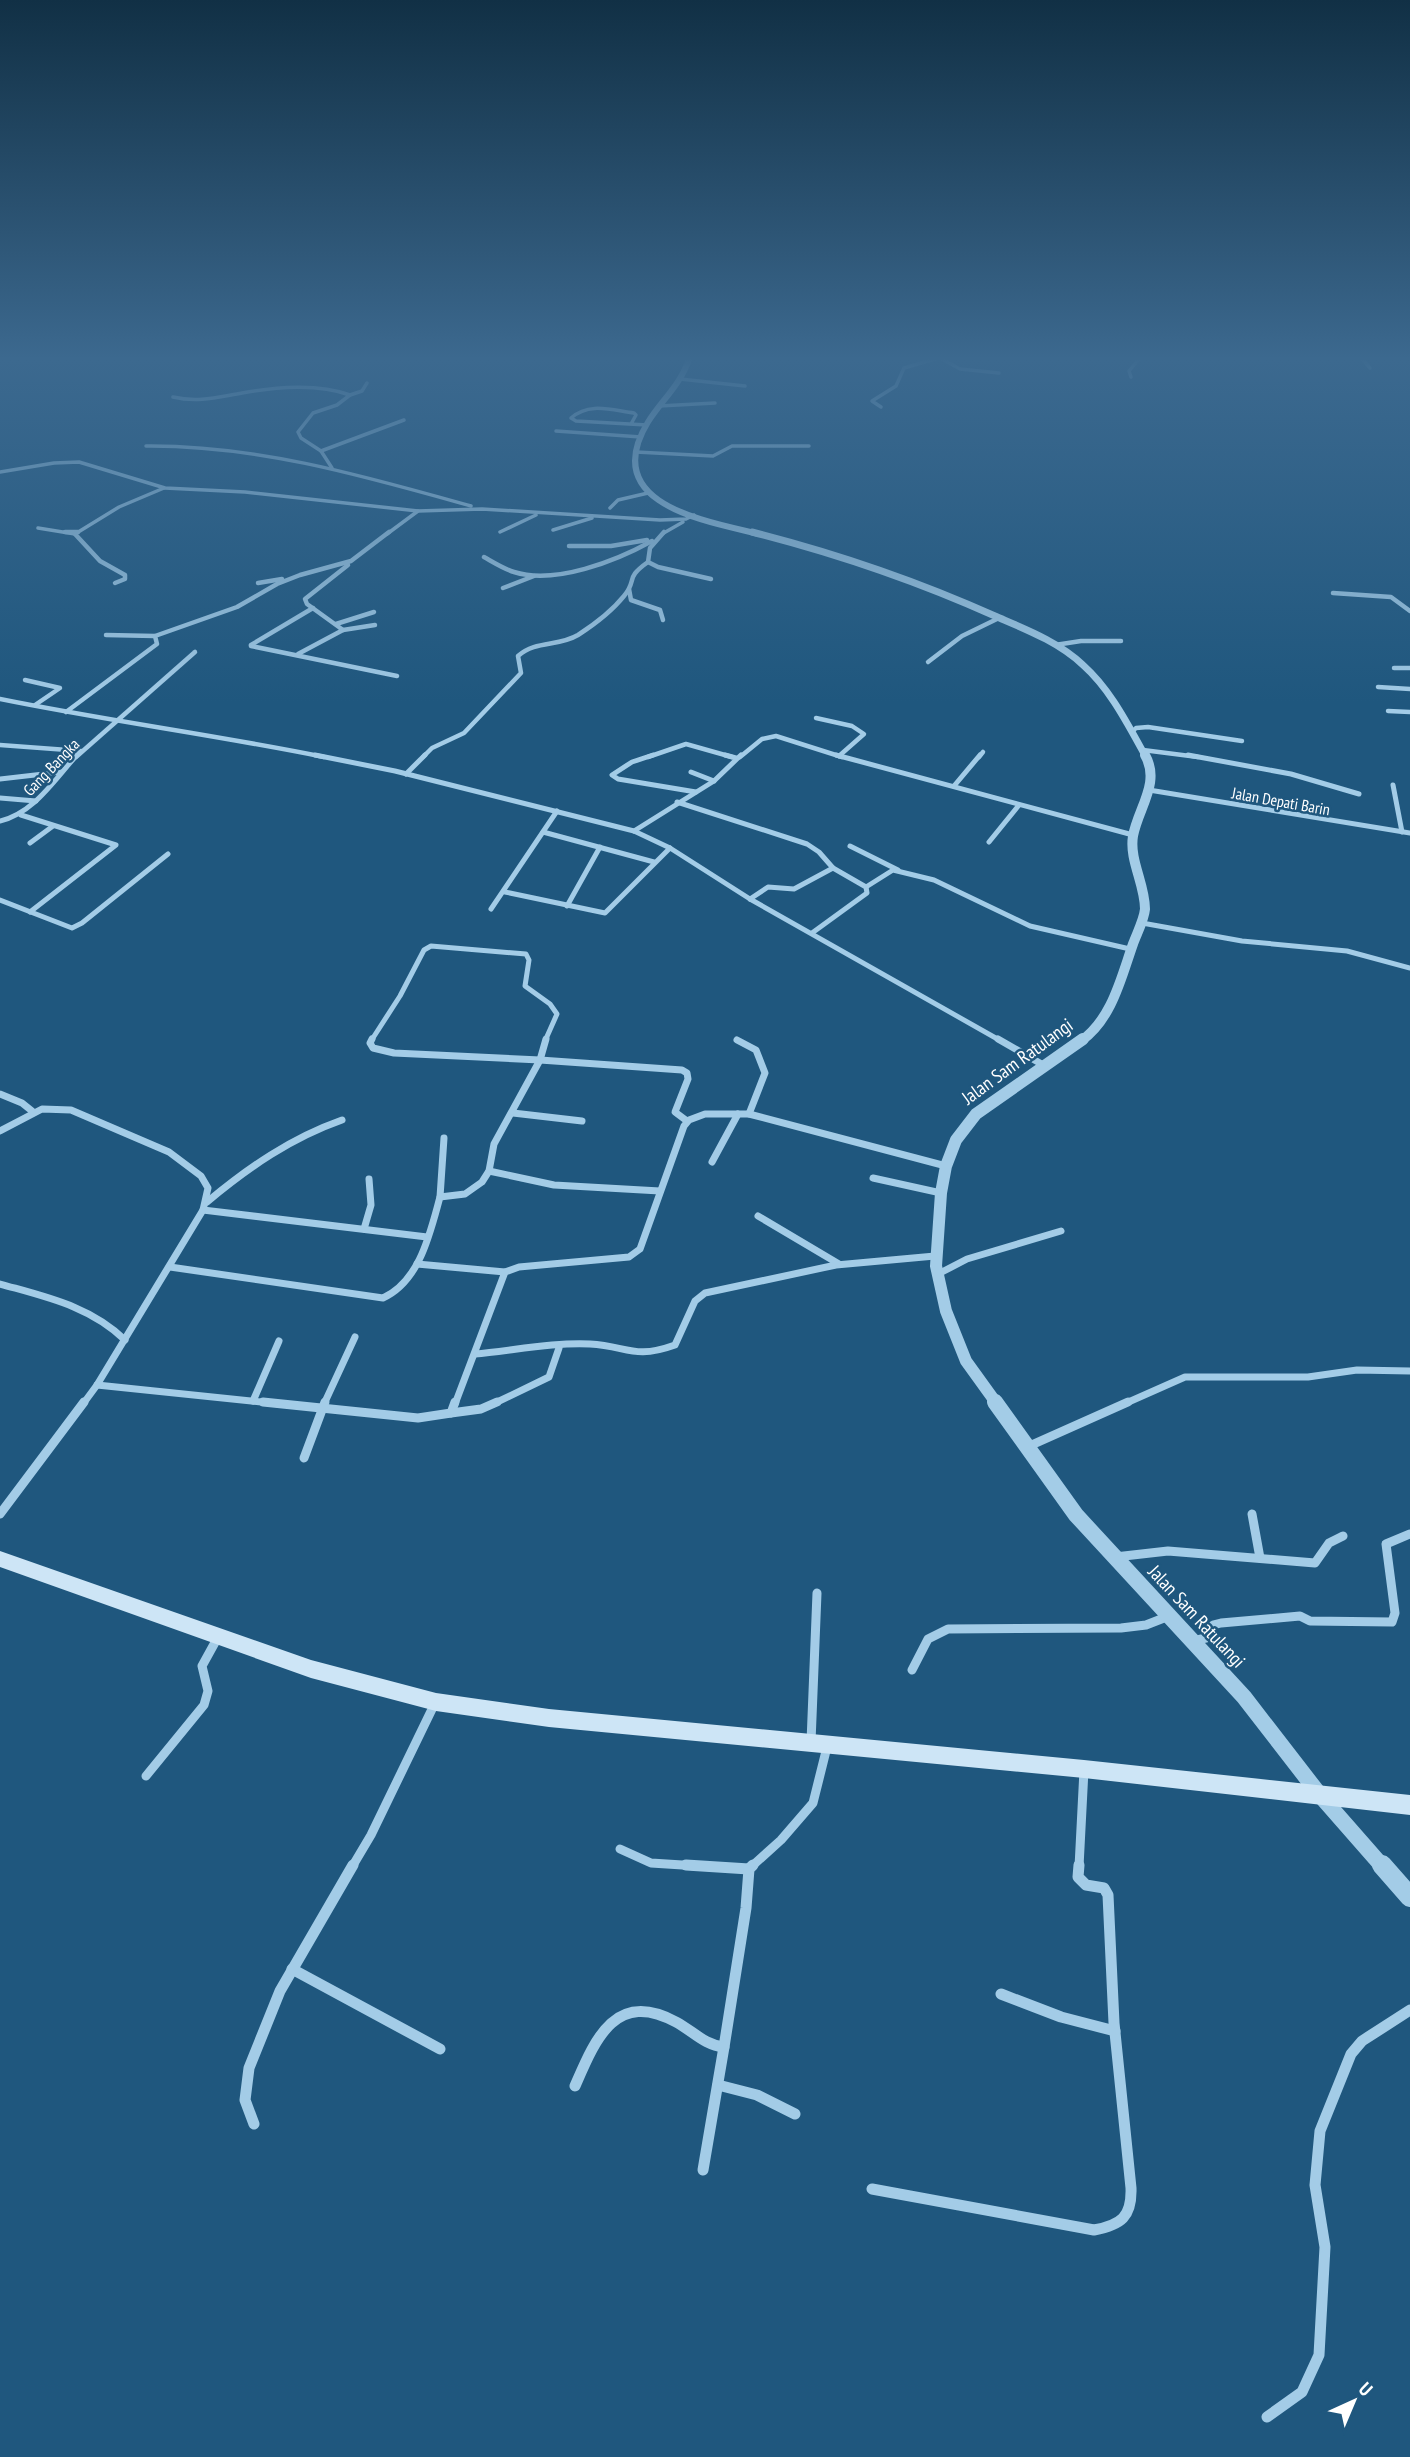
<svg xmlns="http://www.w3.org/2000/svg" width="1410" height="2457" font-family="'PT Sans Narrow',sans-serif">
	<rect width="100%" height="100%" fill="#1f577e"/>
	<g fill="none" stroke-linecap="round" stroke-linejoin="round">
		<!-- minor-far5 -->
		<g stroke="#a3cce7" stroke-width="3.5">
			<polyline points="942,359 960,369 999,373"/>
			<polyline points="1362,359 1370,368"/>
			<polyline points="1131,377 1129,371 1139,359"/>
			<polyline points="680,379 745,386"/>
			<polyline points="350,395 362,391 367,383"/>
			<path d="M173 397C198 403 218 397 242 393 277 387 317 383 350 395L337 405 313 413 298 432 301 438 321 451"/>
			<polyline points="659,406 715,403"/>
			<polyline points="881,407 872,401 896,386 904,368 935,359"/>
			<path d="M631 424 636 415 634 413C611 410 589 402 571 418L576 421 647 425"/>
			<polyline points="556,431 641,437"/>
			<path d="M146 446C257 445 364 476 471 506"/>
			<polyline points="636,452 713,456 732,446 809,446"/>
			<polyline points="332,468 321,451 404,420"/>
			<polyline points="0,472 54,463 79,462 165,488 245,492 418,511 482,509 660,520 686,519 694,515"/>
			<polyline points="610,508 618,500 648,493"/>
			<polyline points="38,528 75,534 119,507 164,488"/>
			<polyline points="553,530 592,518"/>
			<polyline points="500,532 536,515"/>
			<polyline points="387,534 418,511"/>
			<polyline points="662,534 683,522"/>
		</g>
		<!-- minor-far4 -->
		<g stroke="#a3cce7" stroke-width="4.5">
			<polyline points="65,532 78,532"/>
			<polyline points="664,532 650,548 648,562 658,567 711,579"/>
			<polyline points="75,534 100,561 125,575 125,579 115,583"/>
			<polyline points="569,546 611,546 647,540"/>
			<path d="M484 557C493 562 504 569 514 572 555 585 616 561 652 541"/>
			<polyline points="258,583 282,579"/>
			<polyline points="503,588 534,576"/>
			<polyline points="629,589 631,600 660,610 663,620"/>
			<polyline points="1333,593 1391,597 1410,611"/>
			<polyline points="336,624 374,612"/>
			<polyline points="343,630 375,625"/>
			<polyline points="106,635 155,636"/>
			<polyline points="251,645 313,608"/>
			<polyline points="1055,645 1081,641 1121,641"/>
			<polyline points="251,646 397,676"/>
			<polyline points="298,654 343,630 307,604 305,599 348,565"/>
			<polyline points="928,662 962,636 999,618"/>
			<polyline points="1394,668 1410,668"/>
			<polyline points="25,680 60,688 35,705"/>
			<polyline points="1378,687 1410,689"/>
			<path d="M0 699C108 721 216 735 324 757"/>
			<polyline points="1388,711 1410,712"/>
			<polyline points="66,712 157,644 155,636 237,607 277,584 300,575 351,561 389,532"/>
			<polyline points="816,718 852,726 864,734 839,756"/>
			<polyline points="1132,732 1136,728 1148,727 1242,741"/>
			<polyline points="0,745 81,751"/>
			<polyline points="1143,750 1198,757"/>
			<polyline points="76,757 195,652"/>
			<path d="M423 757 432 748 464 733 521 673 518 656C536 640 558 647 578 635 595 624 612 611 624 596 638 579 624 579 648 562"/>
			<polyline points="648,757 686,744 732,757"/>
			<polyline points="740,757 762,739 776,736 842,757"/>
			<polyline points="979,757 983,752"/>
		</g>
		<!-- minor-far3 -->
		<g stroke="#a3cce7" stroke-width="5">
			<polyline points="315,755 395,771 634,831 670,848 750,899 1001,1041"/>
			<polyline points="653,755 632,762 612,775 618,779 696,792"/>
			<polyline points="725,755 736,758"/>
			<polyline points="836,755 1133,835"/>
			<polyline points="1188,755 1291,774 1359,794"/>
			<polyline points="691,772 714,781"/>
			<polyline points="406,774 425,755"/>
			<polyline points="0,779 61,772"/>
			<polyline points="1393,785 1402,832"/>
			<polyline points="954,786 980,755"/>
			<polyline points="1149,790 1410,833"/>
			<polyline points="0,798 36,801"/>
			<polyline points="677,802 807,844 819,852 833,868 866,887 867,893 812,933"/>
			<polyline points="21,815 116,845 30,912"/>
			<path d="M0 821C34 813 54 780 77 755"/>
			<polyline points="634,831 714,781 741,755"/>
			<polyline points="543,832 654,862"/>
			<polyline points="989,842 1019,805"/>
			<polyline points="30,843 53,826"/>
			<polyline points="850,846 898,870"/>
			<polyline points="866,887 893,870 934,880 1030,926 1130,949"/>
			<polyline points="505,892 605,913 670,848"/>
			<polyline points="750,899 768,887 794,889 833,868"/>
			<polyline points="0,900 72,928 82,923 168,854"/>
			<polyline points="567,906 600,847"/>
			<polyline points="491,909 557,811"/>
			<polyline points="1142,923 1242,941 1347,951 1410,968"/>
			<polyline points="371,1041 400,996 424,950 431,946 526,954 529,960 525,986 550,1004 557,1014 545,1041"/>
		</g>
		<!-- minor-far2 -->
		<g stroke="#a3cce7" stroke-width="7">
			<polyline points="372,1039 370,1043 373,1048 394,1053 540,1060"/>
			<polyline points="998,1039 1045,1066"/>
			<polyline points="737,1040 756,1050 765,1073 749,1114"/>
			<polyline points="540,1060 682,1070 687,1073 688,1079 675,1112 687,1121"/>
			<polyline points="540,1060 546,1039"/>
			<polyline points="0,1094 22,1103 32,1111"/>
			<polyline points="513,1113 582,1121"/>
			<polyline points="0,1131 42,1109 71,1110 169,1152 201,1176 208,1188 203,1210 97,1385 83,1404"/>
			<polyline points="712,1162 738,1114"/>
			<polyline points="489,1171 554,1185 660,1191"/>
			<polyline points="873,1178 941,1193"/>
			<polyline points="440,1197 444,1138"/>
			<path d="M207 1202C249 1167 291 1138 342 1120"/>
			<polyline points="203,1210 427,1237"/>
			<polyline points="758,1216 839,1264"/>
			<polyline points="364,1229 371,1205 369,1179"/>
			<polyline points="417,1264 505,1272"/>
			<path d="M170 1267 383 1298C420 1281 430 1233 440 1197L465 1194 482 1182 489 1171 494 1144 540 1060"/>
			<polyline points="938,1274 967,1259 1061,1231"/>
			<path d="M0 1284C46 1297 90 1306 125 1340"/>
			<path d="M475 1354C510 1351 555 1342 590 1344 628 1346 633 1360 675 1345L695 1301 705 1293 836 1265 935 1256"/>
			<polyline points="97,1385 280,1404"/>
			<polyline points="253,1401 279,1341"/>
			<polyline points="324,1404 355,1337"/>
			<polyline points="455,1404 505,1272 519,1267 629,1257 640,1249 684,1126 689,1120 705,1114 749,1114 946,1166"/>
			<polyline points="493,1404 549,1377 559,1348"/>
			<polyline points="1124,1404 1185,1377 1308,1377 1357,1370 1410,1371"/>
		</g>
		<!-- minor-far1 -->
		<g stroke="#a3cce7" stroke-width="9">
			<polyline points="263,1402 418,1418 451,1413 455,1402"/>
			<polyline points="451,1413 481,1409 497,1402"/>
			<polyline points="1027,1447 1128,1402"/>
			<polyline points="304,1458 325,1402"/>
			<polyline points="0,1514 84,1402"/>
			<polyline points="1252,1514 1260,1558"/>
			<polyline points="1115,1557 1168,1551 1315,1563 1329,1543 1343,1536"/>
			<polyline points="1193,1641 1210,1637 1213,1625 1221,1623 1300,1616 1310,1621 1392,1622 1395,1613 1386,1544 1410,1534"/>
			<polyline points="912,1670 928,1639 948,1629 1121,1628 1146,1625 1169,1616"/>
			<polyline points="811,1742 817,1593"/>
			<polyline points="146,1776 204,1705 208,1691 202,1666 218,1637"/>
			<polyline points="620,1849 651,1863 714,1867"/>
			<polyline points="352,1867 371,1835 435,1703"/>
			<polyline points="751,1867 781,1840 813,1803 827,1747"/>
			<polyline points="1079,1867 1084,1770"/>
		</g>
		<!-- minor -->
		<g stroke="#a3cce7" stroke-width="11">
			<polyline points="686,1865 749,1869"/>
			<polyline points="292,1969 440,2049"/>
			<polyline points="1001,1994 1061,2017 1115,2031"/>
			<polyline points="718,2085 757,2095 795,2114"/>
			<path d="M575 2086C595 2040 615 1989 676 2022 693 2031 704 2045 724 2047L746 1908 749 1869 753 1865"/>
			<polyline points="254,2124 245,2100 249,2068 280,1991 353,1865"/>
			<polyline points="703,2170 724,2047"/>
			<path d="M872 2189 1094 2230C1121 2225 1132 2217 1131 2188L1114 2023 1108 1895 1104 1888 1086 1885 1078 1877 1079 1865"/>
			<polyline points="1267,2417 1302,2392 1319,2355 1325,2247 1315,2185 1320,2131 1351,2054 1362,2041 1410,2010"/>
		</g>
		<!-- tertiary-far5 -->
		<path stroke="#a3cce7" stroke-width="6" d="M689 359C681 384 662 400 648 422 598 504 705 521 759 534"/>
		<!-- tertiary-far4 -->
		<path stroke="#a3cce7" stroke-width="7" d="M752 532C835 553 917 581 995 616 1025 629 1059 642 1083 665 1111 690 1128 725 1146 757"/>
		<!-- tertiary-far3 -->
		<path stroke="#a3cce7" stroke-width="10" d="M1081 1041C1112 1019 1121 978 1133 944 1137 933 1144 920 1145 909 1145 884 1129 860 1133 836 1138 808 1161 783 1145 755"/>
		<!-- tertiary-far2 -->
		<polyline stroke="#a3cce7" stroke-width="12" points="997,1404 966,1361 946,1311 936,1266 941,1193 946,1166 956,1140 976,1114 1083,1039"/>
		<!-- tertiary-far1 -->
		<polyline stroke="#a3cce7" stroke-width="16" points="995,1402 1076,1515 1244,1697 1319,1794 1383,1867"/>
		<!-- tertiary -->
		<polyline stroke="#a3cce7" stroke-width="20" points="1382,1865 1410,1897"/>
		<!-- secondary -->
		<polygon fill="#cde5f6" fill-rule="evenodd" points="0,1551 311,1660 436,1693 549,1709 1084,1760 1410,1795 1410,1815 1084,1778 549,1727 436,1711 311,1678 0,1567"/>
	</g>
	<!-- sky -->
	<linearGradient id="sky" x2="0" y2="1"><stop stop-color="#113045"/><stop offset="0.51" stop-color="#3c698f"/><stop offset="1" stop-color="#3c698f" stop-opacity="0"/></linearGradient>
	<rect width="1410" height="703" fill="url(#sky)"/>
	<g text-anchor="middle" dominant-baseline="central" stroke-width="5" stroke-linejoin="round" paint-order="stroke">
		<!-- far-street labels -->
		<g font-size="16" fill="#fff" stroke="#1f577e">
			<text transform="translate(51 767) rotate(-46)">Gang Bangka</text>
			<text transform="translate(1281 801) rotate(10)">Jalan Depati Barin</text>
		</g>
		<!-- street labels -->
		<g font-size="19" fill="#fff" stroke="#1f577e">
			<text transform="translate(1017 1061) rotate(-36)">Jalan Sam Ratulangi</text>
			<text transform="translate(1197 1616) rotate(47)">Jalan Sam Ratulangi</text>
		</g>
	</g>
	<!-- north arrow -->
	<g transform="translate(1354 2401) rotate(44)" stroke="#1f577e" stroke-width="5" paint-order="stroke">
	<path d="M0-5L12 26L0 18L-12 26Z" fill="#ffffff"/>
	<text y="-10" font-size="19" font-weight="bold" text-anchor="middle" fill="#ffffff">U</text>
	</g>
</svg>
